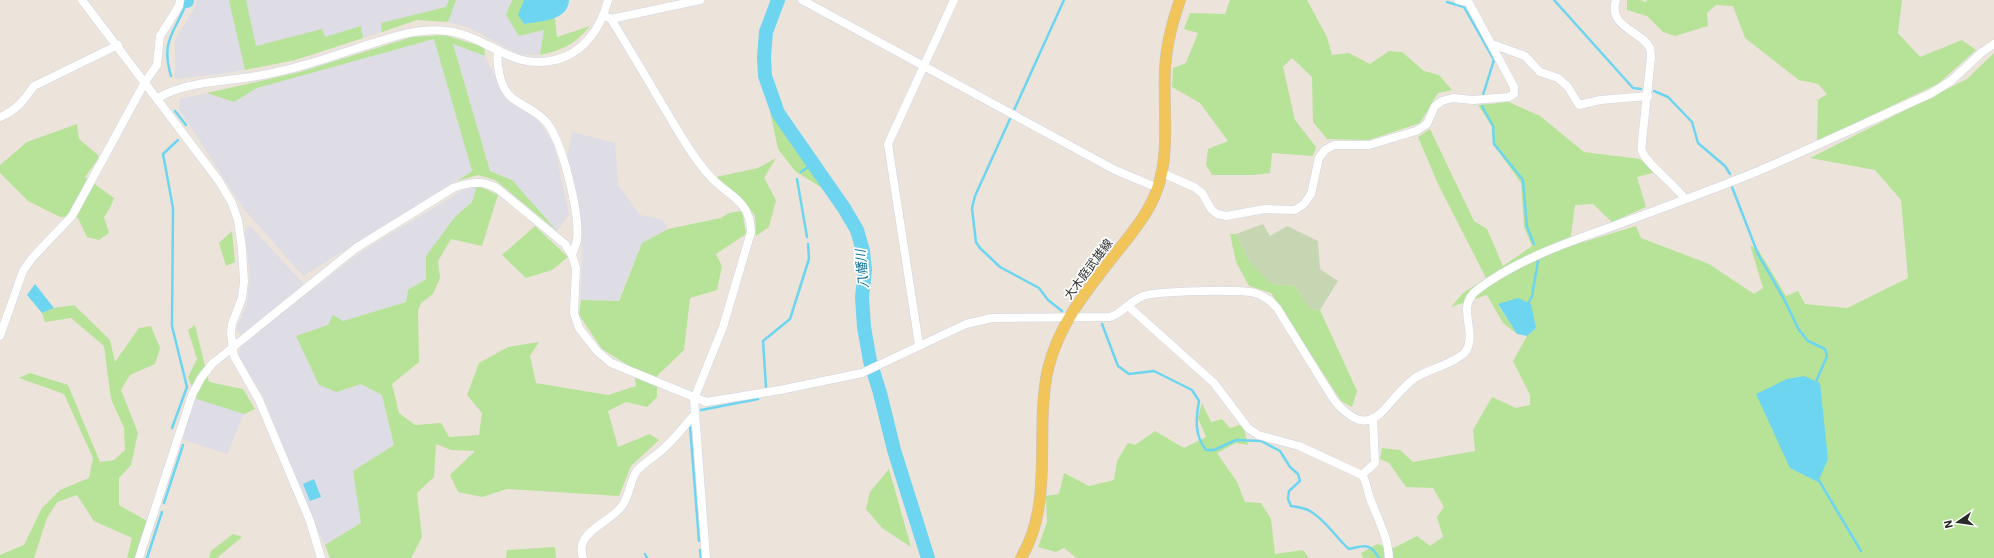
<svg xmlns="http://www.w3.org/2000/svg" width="1994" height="558" font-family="'IBM Plex Sans','Noto Sans JP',sans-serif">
	<rect width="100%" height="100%" fill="#ece4db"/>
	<!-- industrial -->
	<g fill="#dedce4">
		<polygon points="196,0 512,0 506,15 519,36 544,30 540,55 518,54 470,28 448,22 417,20 295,60 227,73 175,79 175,40 196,5"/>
		<polygon points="435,39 472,171 303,276 244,209 179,109 180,99 316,71"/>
		<polygon points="453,44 485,56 506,99 538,120 554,145 569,215 557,231 512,180 490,171"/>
		<polygon points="572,132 615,143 618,185 640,215 662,219 668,229 642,243 618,301 581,300 582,250 567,157"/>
		<polygon points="477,185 472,202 455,217 426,279 408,290 406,302 343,321 337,392 361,384 382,395 394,445 353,471 361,523 325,545 315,526 262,394 238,358 241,345 362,251 462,191"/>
		<polygon points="250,226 304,284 243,336 236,329 247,304 250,276 245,230"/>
		<polygon points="192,395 244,414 227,454 181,439"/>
	</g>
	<!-- green -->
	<g fill="#b6e397">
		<polygon points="229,0 246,0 256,46 322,29 325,37 361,26 363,38 295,60 245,70"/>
		<polygon points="449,0 456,0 448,22 417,20 382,32 381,23 446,7"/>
		<path d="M512 0H524L519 15 524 24 555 18 557 37 590 26C575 44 563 50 540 55L544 30 519 36 506 15Z"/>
		<polygon points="1230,0 1307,0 1327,37 1332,55 1349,53 1370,64 1389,51 1402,52 1424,71 1439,75 1452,90 1438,93 1420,123 1369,140 1327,139 1313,122 1312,77 1292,58 1283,67 1295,120 1316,147 1313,156 1272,153 1270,173 1254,175 1212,175 1206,165 1208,149 1228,141 1200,103 1172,87 1173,68 1186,63 1198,33 1184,29 1190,13 1225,14"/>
		<polygon points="1627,0 1641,0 1645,2 1648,0 1902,0 1898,33 1920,57 1962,40 1976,50 1938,84 1817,141 1818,100 1827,94 1818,84 1799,80 1745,38 1733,6 1716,5 1707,13 1708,26 1675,36 1663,32 1647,16 1627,10"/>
		<polygon points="444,35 484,47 485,56 453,44 490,171 512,180 557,231 495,180 478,175 457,181 472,171 434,39 257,88 234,102 207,93 300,72 412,37"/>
		<polygon points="1994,53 1994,558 1363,558 1361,553 1377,544 1394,548 1417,536 1430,546 1443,537 1437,517 1444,507 1433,488 1406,487 1389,463 1380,459 1382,448 1400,450 1413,462 1475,451 1473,430 1492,397 1516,408 1530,405 1530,395 1513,361 1527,336 1536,328 1498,305 1517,334 1503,323 1487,295 1451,307 1463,293 1486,278 1438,184 1418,137 1430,129 1474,221 1487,229 1503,266 1532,246 1524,227 1521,183 1493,144 1492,127 1478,105 1509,102 1540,116 1584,152 1640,159 1656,172 1637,177 1646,207 1612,222 1593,204 1575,205 1571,235 1567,247 1636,226 1641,238 1709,264 1754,294 1763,288 1750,245 1759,251 1786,296 1798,291 1805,304 1847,308 1908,278 1901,200 1875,170 1810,158 1967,79"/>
		<polygon points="770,111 822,188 795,171 778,149"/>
		<polygon points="77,124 79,139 98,155 98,159 85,177 114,198 110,208 104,217 109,233 99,240 87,237 78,218 60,217 28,201 0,173 0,165 27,142"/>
		<polygon points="776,158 764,178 776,200 769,227 756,236 755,216 742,198 716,177 758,168"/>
		<polygon points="477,185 498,195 482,246 451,239 438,261 440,278 433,294 421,303 418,311 419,362 392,384 399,413 415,425 441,423 449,437 479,435 482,413 467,395 479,363 508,347 539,342 530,356 536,383 608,395 636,386 634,369 602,349 579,315 581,300 619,301 642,243 668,229 721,218 729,213 742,211 746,234 716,254 722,266 717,290 690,298 684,350 657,376 657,397 647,407 626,402 608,411 618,447 650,434 659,440 631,466 619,496 507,489 482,497 458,492 450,475 475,451 451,450 436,444 434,477 417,493 422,537 411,558 330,558 325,545 361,523 353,471 394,445 382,395 361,384 337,392 319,385 296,336 328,325 333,315 343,321 406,302 408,290 426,279 426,256 455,217 472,202"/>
		<polygon points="535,226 568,257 552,270 526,278 502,255"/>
		<polygon points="232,231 235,262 226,266 219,243"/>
		<polygon points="1230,234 1236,234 1250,263 1272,284 1295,286 1310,309 1320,310 1357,391 1352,407 1341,401 1271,293 1249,286 1236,262"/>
		<polygon points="74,305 110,340 115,362 139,328 151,326 160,348 155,364 130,375 121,390 138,433 131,465 119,478 119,505 147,521 136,558 127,558 132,538 94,521 77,495 57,502 47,518 34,558 0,558 0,555 24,545 42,508 60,490 89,478 93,458 64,394 19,378 30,373 68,385 100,462 114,460 125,450 124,428 111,399 104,346 71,318 45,322 42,313 54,308"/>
		<polygon points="195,325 209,382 243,389 255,409 244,414 197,399 188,377 197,359 188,330"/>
		<polygon points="1202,403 1211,422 1222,419 1230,428 1243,424 1248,445 1236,443 1217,453 1237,482 1245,502 1261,503 1271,519 1275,554 1303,550 1309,558 1077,558 1064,548 1056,552 1038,547 1047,522 1046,496 1059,494 1064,473 1089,486 1114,480 1117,461 1128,443 1135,445 1155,431 1184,448 1206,437 1198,418"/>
		<polygon points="889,469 911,547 882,528 866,509 870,492"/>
		<polygon points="233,534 242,537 217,558 209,558 211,551"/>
		<polygon points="555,547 556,558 506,558 507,550"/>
	</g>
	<!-- cemetery -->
	<polygon fill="#c6d6b2" points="1263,224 1270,236 1287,226 1318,241 1320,269 1338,281 1320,310 1310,309 1295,286 1272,284 1250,263 1236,234"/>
	<!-- water -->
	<g fill="#6dd5f0">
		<path d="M524 0H569C568 21 541 21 524 24L518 15Z"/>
		<polygon points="35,284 54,308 42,313 27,295"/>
		<polygon points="1518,298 1531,304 1536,328 1527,336 1517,334 1498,304"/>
		<polygon points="1804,376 1820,383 1828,459 1818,482 1790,468 1756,394 1787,379"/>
		<polygon points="314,479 321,497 310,501 303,484"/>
	</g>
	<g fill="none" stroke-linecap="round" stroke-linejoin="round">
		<!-- stream -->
		<g stroke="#6dd5f0" stroke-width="2.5">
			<polyline points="1554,0 1633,88 1641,89"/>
			<polyline points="1447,2 1464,7 1494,60 1483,95"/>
			<path d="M171 76C160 39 176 32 187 1"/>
			<polyline points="1654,91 1668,97 1692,122 1698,143 1725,166 1730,174"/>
			<polyline points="1482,106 1493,126 1494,144 1523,180 1527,227 1534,244"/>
			<polyline points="175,111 186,125"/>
			<polyline points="801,172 813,163"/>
			<polyline points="797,179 807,237"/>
			<polyline points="1732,187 1758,254 1784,299 1799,330 1808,341 1825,349 1827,356 1815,384"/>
			<polyline points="1527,306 1532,296 1538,261"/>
			<polyline points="1062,311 1048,300 1039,288 1000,267 980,248 976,242 975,234 972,208 975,196 1064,0"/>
			<path d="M1102 324 1118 366 1129 374 1154 371 1192 390 1199 401C1196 418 1194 435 1206 450H1214L1236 440 1261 441 1280 451 1290 467 1298 474 1300 481 1289 491 1288 499 1291 506C1297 507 1305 508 1310 511 1326 520 1335 537 1349 549 1364 546 1370 542 1379 558"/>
			<polyline points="766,387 763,341 790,319 809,259 808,244"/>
			<polyline points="701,410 758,399"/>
			<polyline points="690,426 699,541"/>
			<polyline points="172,428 187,387 172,326 173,208 163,154 178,140"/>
			<polyline points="1818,479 1861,551"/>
			<polyline points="164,503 183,445"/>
			<polyline points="700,550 701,558"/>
			<polyline points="645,554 647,558"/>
			<polyline points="147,558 162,512"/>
		</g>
		<!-- river -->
		<g stroke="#6dd5f0" stroke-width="14">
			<polyline points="187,0 187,1"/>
			<polyline points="778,0 766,32 764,57 765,76 778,113 844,208 857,230 863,251 865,270 862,297 864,327 870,361 880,393 894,450 928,558"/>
		</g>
		<defs>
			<g id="minor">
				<polyline points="82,0 219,181 232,203 238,220 242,248 244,282 242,298 232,324 231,334 234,356 259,400 310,521 321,558"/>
				<polyline points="802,0 1115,170 1158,188"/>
				<path d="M1616 0C1607 27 1642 31 1650 48 1651 51 1651 54 1651 57L1642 141C1642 144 1641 148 1642 151 1646 164 1675 184 1684 198"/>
				<polyline points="607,17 611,19 700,0"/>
				<path d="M611 19C630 50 648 80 666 111 679 132 691 155 708 174 727 197 750 198 751 232L723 327 694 399 706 558"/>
				<polyline points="1492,44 1525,56 1540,72 1558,78 1568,87 1579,105 1600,100 1648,96"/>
				<path d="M498 50C496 65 500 88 512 98 524 107 538 111 547 123 563 143 580 215 577 240 576 245 574 250 572 255"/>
				<path d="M158 98C186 81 225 82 257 76 292 70 325 59 358 48 387 39 416 27 446 31 487 35 511 71 555 60 584 53 601 28 608 0"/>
				<path d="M0 117C16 111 25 99 34 86L118 45"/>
				<polyline points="1162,173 1194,187 1202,193 1211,209 1217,214 1226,216 1265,209 1295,210 1304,204 1311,194 1319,158 1325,150 1334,145 1369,145 1416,131 1427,124 1435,106 1442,101 1453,98 1473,100 1509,97 1514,94 1514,87 1469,3 1458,0"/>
				<path d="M1128 306 1214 383 1248 428 1258 435 1299 446 1362 475C1367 482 1367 490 1370 498 1377 518 1388 536 1389 558"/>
				<polyline points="0,336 23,271 32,258 72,216 145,82 157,65 160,36 179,6 180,0"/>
				<polyline points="919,345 888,144 954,0"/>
				<polyline points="1362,475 1375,463 1373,418"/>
				<path d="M139 558 192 395 201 378 212 364 356 248 453 188C470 182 483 180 498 189L565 244 572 255 576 268 574 313 579 328 597 351 611 363 706 402 780 390 862 373 966 324 992 318 1110 317C1123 313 1130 301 1143 296 1158 291 1239 289 1255 293 1265 296 1271 301 1277 308L1334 400C1374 448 1384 400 1415 378 1427 370 1458 362 1466 351 1478 331 1455 307 1477 290 1517 260 1565 243 1611 227 1654 211 1698 195 1741 178 1805 152 1867 122 1930 94L1951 81 1982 52 1994 44"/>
				<path d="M583 558C574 531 609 524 622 506 629 497 630 482 636 472 642 464 654 457 662 450 674 440 684 426 695 414"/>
			</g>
			<path id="major" d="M1021 558C1055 502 1034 430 1048 369 1059 322 1091 285 1120 248 1135 229 1150 211 1158 187 1170 150 1163 109 1165 70 1166 46 1172 23 1180 0"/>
		</defs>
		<!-- minor casing -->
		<use href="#minor" stroke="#d0d5e3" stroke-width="9"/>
		<!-- major casing -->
		<use href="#major" stroke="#c3c3c3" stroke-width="12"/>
		<!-- minor -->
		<use href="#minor" stroke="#fff" stroke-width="8"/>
		<!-- major -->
		<use href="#major" stroke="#f2c55a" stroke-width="11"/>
	</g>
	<g text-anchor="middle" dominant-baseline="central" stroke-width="3.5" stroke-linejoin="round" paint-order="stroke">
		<!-- street labels -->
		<g font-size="12" fill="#2a2a2a" stroke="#fff">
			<text transform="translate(1088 269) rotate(-53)">大木庭武雄線</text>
		</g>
		<!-- water labels -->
		<g font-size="13" font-style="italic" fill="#0c739b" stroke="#fff">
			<text transform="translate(862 269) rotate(-95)">八幡川</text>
		</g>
	</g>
	<!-- north arrow -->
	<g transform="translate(1958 522) rotate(257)" stroke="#ffffff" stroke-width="3" paint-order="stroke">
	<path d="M0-3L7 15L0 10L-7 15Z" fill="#2a2a2a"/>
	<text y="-6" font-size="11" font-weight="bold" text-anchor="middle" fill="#2a2a2a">N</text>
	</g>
</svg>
